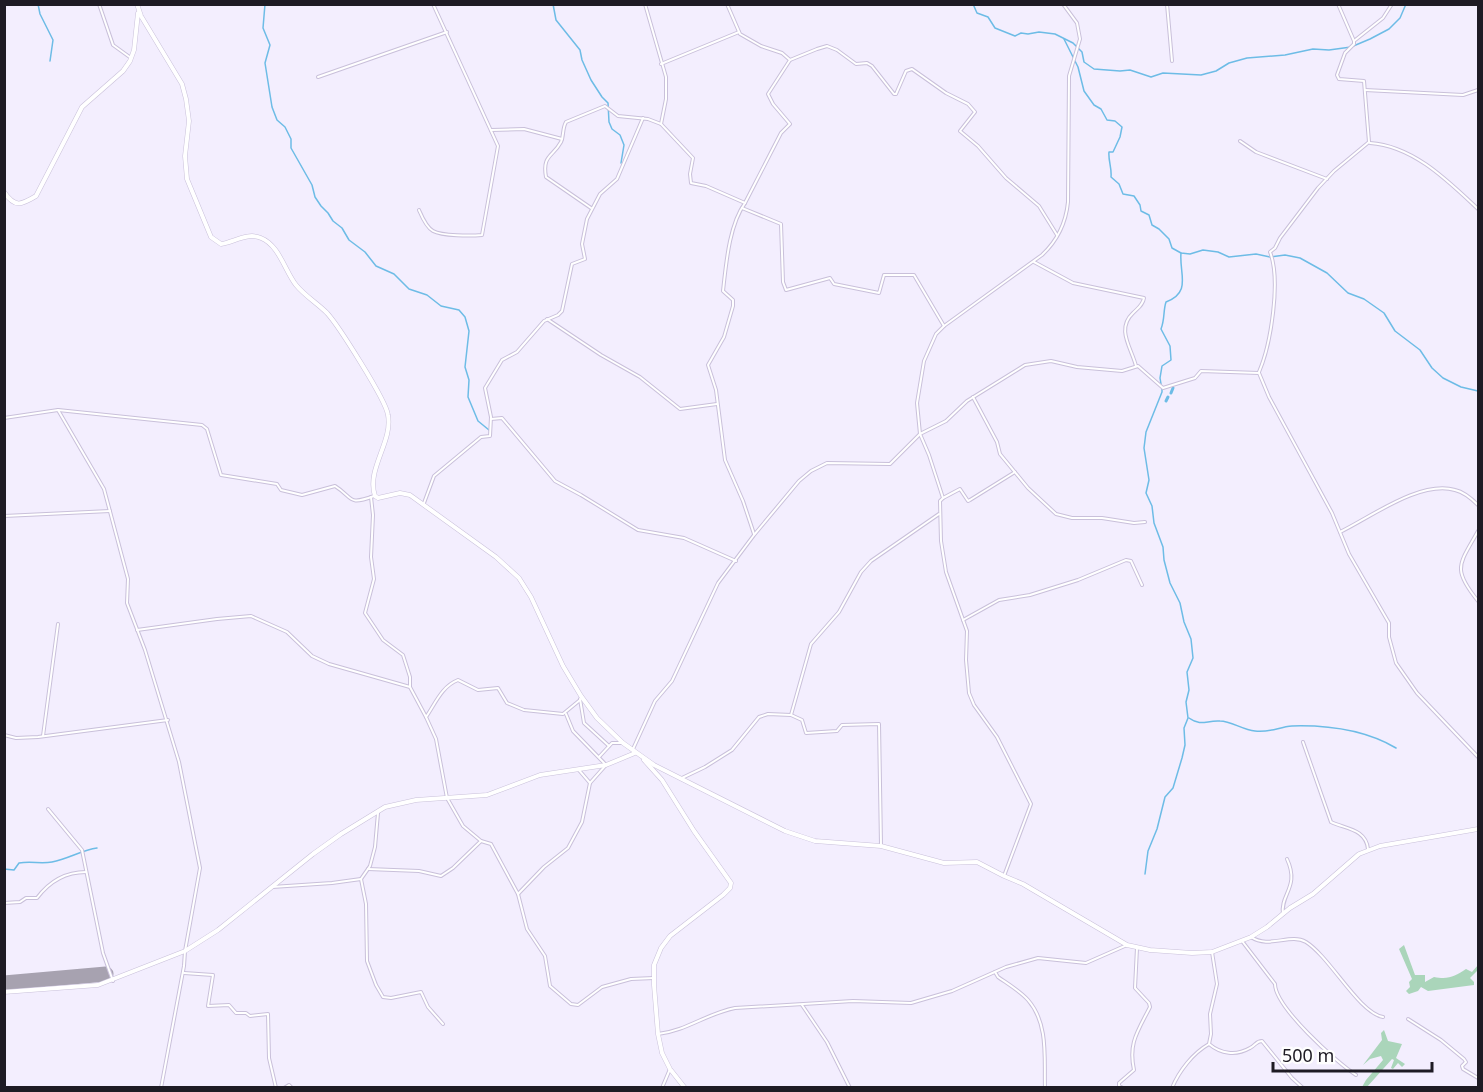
<svg xmlns="http://www.w3.org/2000/svg" width="1483" height="1092" font-family="'Noto Sans',sans-serif">
	<rect width="100%" height="100%" fill="#f3eefe"/>
	<!-- green -->
	<g fill="#aad5ba">
		<path d="M1404 945 1415 975H1425V982L1434 977C1449 980 1455 976 1466 969L1472 972 1478 965V970L1470 978 1474 982V985L1428 991 1421 987 1418 991 1409 994 1406 991 1410 987 1409 982 1412 979 1399 949Z"/>
		<polygon points="1384,1030 1388,1041 1402,1044 1396,1058 1405,1064 1402,1067 1398,1063 1393,1069 1391,1068 1394,1060 1392,1059 1367,1087 1362,1087 1366,1080 1383,1060 1381,1056 1370,1059 1363,1065 1382,1040 1381,1033"/>
	</g>
	<g fill="none" stroke-linecap="round" stroke-linejoin="round">
		<!-- stream -->
		<g stroke="#6dbce6" stroke-width="1.5">
			<polyline points="38,4 40,14 53,40 50,61"/>
			<polyline points="265,4 263,28 270,45 265,63 272,107 277,120 285,127 291,139 291,148 312,185 315,197 321,206 328,213 333,221 342,228 349,240 365,252 376,266 394,274 409,289 427,295 441,306 459,310 465,317 469,331 465,367 469,380 468,397 478,421 489,430"/>
			<polyline points="553,4 556,20 580,50 582,60 591,80 602,97 608,103 609,122 612,129 620,135 624,145 621,163"/>
			<polyline points="973,4 977,13 988,17 995,28 1015,36 1021,33 1028,34 1039,32 1055,34 1073,43 1082,52 1084,62 1094,69 1120,71 1130,70 1151,77 1163,73 1201,75 1216,71 1229,63 1247,58 1285,55 1313,49 1329,50 1351,47 1370,39 1389,29 1400,18 1406,4"/>
			<path d="M1064 39 1078 67 1084 91 1094 105 1101 109 1107 120 1115 121 1122 127 1120 137 1113 152H1109C1108 160 1112 168 1111 177L1119 184 1123 194 1134 196 1140 205 1141 211 1149 215 1152 225 1159 229 1169 239 1172 248 1181 253 1190 254 1203 250 1218 252 1229 257 1256 254 1270 257 1285 255 1300 258 1327 273 1348 293 1364 299 1384 313 1395 331 1420 350 1432 368 1443 378 1461 387 1478 391"/>
			<path d="M1161 384 1160 378 1162 366 1171 360 1170 346 1161 329C1165 319 1163 311 1166 302 1192 292 1179 274 1181 253"/>
			<path d="M1189 718C1202 727 1206 720 1220 721 1231 721 1243 730 1255 731 1269 733 1279 727 1292 726 1327 725 1365 730 1396 748"/>
			<path d="M4 869 14 870 19 863C31 861 41 864 52 862 68 859 82 850 97 848"/>
			<polyline points="1145,874 1148,851 1157,829 1165,797 1173,788 1182,758 1185,745 1184,728 1188,718 1186,702 1189,690 1187,672 1193,658 1191,639 1184,622 1180,603 1170,583 1164,560 1163,547 1154,523 1152,506 1146,493 1149,480 1144,448 1146,432 1162,392 1162,389"/>
		</g>
		<!-- canal -->
		<g stroke="#6dbce6" stroke-width="3">
			<polyline points="1171,393 1173,388"/>
			<polyline points="1166,401 1168,397"/>
		</g>
		<!-- runway -->
		<polyline stroke="#a7a2b0" stroke-width="15" points="4,983 106,974"/>
		<defs>
			<g id="minor">
				<polyline points="99,4 113,45 131,58"/>
				<polyline points="645,4 666,77 666,99 661,124"/>
				<polyline points="727,4 740,34 761,46 782,53 790,60 768,94 773,104 790,124 781,133 745,203"/>
				<polyline points="1167,4 1172,61"/>
				<polyline points="1338,4 1354,41"/>
				<polyline points="790,60 817,49 827,46 837,50 856,64 867,63 872,66 894,94 896,94 906,71 912,69 946,93 968,104 975,112 960,131 978,146 1006,178 1039,206 1057,235"/>
				<polyline points="661,64 739,32"/>
				<polyline points="318,77 447,32"/>
				<polyline points="1365,90 1463,95 1478,90"/>
				<polyline points="491,130 524,129 562,139"/>
				<polyline points="1240,141 1256,152 1327,179"/>
				<polyline points="1369,142 1364,81 1339,79 1337,75 1345,53 1354,44 1354,41 1383,18 1392,4"/>
				<path d="M1370 143C1414 146 1449 182 1478 209"/>
				<path d="M591 208 546 177C542 155 553 157 561 142 564 136 562 129 566 122L605 106 618 116 648 119 661 124 693 158 690 174 691 183 706 186 745 203C729 225 726 265 723 291L733 300V306L724 337 708 365 716 390 725 460 743 501 754 534"/>
				<polyline points="742,208 781,224 783,282 786,290 830,278 834,284 879,293 884,275 914,275 944,326"/>
				<path d="M419 210C422 217 426 227 433 231 442 236 471 236 482 235L498 146 433 4"/>
				<path d="M1034 262 1073 283 1144 298C1143 305 1138 308 1133 313 1116 329 1131 347 1136 366"/>
				<polyline points="547,319 601,355 640,377 680,409 717,404"/>
				<path d="M1259 372C1271 344 1281 280 1270 252L1275 248 1280 238 1318 188 1334 171 1369 142"/>
				<polyline points="1259,373 1269,397 1332,513 1349,554 1389,623 1389,637 1396,663 1417,693 1478,757"/>
				<polyline points="973,397 997,442 1000,454 1028,488 1056,514 1072,518 1102,518 1134,523 1145,522"/>
				<path d="M58 410 202 425 207 429 221 475 277 484 281 490 302 495 335 486C354 498 347 506 374 496"/>
				<polyline points="4,418 58,410 104,489 128,579 127,603 145,650 179,762 200,868 185,951 184,966 161,1088"/>
				<polyline points="491,419 502,418 555,481 581,495 638,530 684,538 736,561"/>
				<polyline points="371,497 373,515 371,557 374,579 365,613 383,640 403,655 410,677 410,687"/>
				<polyline points="943,498 960,489 968,501 970,500 1015,472"/>
				<polyline points="424,503 434,476 481,437 490,436 491,417 485,388 502,360 517,352 544,321 558,315 562,311 572,264 585,259 582,244 587,219 600,194 617,179 643,118"/>
				<polyline points="4,516 110,511"/>
				<path d="M1478 531C1460 564 1451 568 1478 601"/>
				<path d="M1340 532C1371 517 1420 480 1455 490 1464 492 1472 499 1478 505"/>
				<polyline points="963,620 999,600 1030,595 1078,580 1126,560 1131,561 1142,585"/>
				<polyline points="137,630 217,619 251,616 287,632 312,656 329,664 410,687 426,717"/>
				<polyline points="580,699 584,723 609,746"/>
				<polyline points="791,715 802,720 806,733 837,731 842,725 879,724 881,845"/>
				<polyline points="4,735 16,738 38,737 168,720"/>
				<polyline points="43,736 58,624"/>
				<path d="M1303 742 1331 822C1346 829 1366 829 1368 849"/>
				<polyline points="633,749 655,701 672,681 718,583 754,535 799,481 811,471 827,463 890,464 920,434 946,421 967,401 1025,365 1051,361 1077,367 1122,371 1138,366 1163,388 1195,378 1201,371 1259,373"/>
				<polyline points="599,757 612,743 623,743"/>
				<polyline points="578,769 590,783"/>
				<polyline points="682,778 705,767 732,750 759,717 768,714 791,715 811,644 839,612 861,572 871,561 939,514"/>
				<polyline points="48,809 82,850 103,953 113,981"/>
				<polyline points="378,813 375,847 370,866 361,879 366,904 367,961 376,985 383,997 391,998 421,992 428,1007 443,1024"/>
				<polyline points="481,841 491,844 518,894 527,929 545,956 550,986 571,1004 578,1005 602,987 631,979 654,978"/>
				<path d="M368 869 419 871 441 876 453 868 481 841 463 826 447 798 436 739 426 717C435 704 442 686 458 680L478 690 498 688 507 703 524 710 563 714 580 700"/>
				<path d="M1004 876 1031 804 997 737 974 705 969 693 966 660 967 631 946 572 941 541 940 501 943 498 929 455 920 434 917 403 924 361 936 334 944 326 1042 255C1057 241 1066 222 1068 202L1069 76 1080 39 1077 23 1063 4"/>
				<polyline points="272,887 332,883 361,879"/>
				<polyline points="518,894 544,867 568,848 582,822 590,783 606,765 573,731 566,714"/>
				<path d="M4 903 20 902 26 898H37C49 882 66 872 86 872"/>
				<path d="M1283 914C1280 894 1300 887 1287 859"/>
				<path d="M1251 937C1269 949 1290 933 1306 942 1330 957 1359 1013 1383 1017"/>
				<path d="M1242 941 1275 984C1275 1007 1336 1062 1356 1075"/>
				<path d="M995 972 998 977C1008 984 1020 991 1028 1000 1049 1024 1044 1059 1045 1088"/>
				<polyline points="184,973 213,975 208,1006 229,1005 236,1013 246,1013 250,1016 268,1014 269,1058 276,1088"/>
				<polyline points="802,1005 827,1042 850,1088"/>
				<polyline points="1408,1019 1441,1040 1464,1059 1466,1062 1462,1066 1463,1069 1478,1078"/>
				<path d="M658 1034C686 1031 708 1013 735 1008L853 1001 911 1003 952 991 1006 967 1038 958 1086 963 1127 945"/>
				<path d="M1209 1044C1221 1054 1236 1056 1250 1048 1256 1045 1256 1041 1262 1041L1292 1078 1303 1088"/>
				<polyline points="284,1088 289,1085 292,1088"/>
				<polyline points="662,1088 670,1069"/>
				<path d="M1123 1088 1119 1086V1083L1134 1070C1128 1043 1138 1031 1150 1007L1149 1003 1135 988 1137 948"/>
				<path d="M1172 1088C1179 1071 1193 1053 1209 1044L1211 1034 1210 1014 1217 984 1212 952"/>
			</g>
			<g id="tertiary">
				<path d="M137 4 141 16 182 84 186 99 189 121 185 156 187 179 211 237 221 244C234 242 248 232 261 238 279 245 285 271 296 285 305 296 317 303 327 313 338 325 386 400 388 415 393 442 366 469 375 496L378 498 400 493 410 495 496 557 519 578 531 597 563 666 581 696 597 718 623 743 654 765 785 831 815 841 881 846 944 863 977 862 1004 876 1023 884 1127 945 1150 950 1192 953 1212 952 1251 937 1267 927 1290 908 1313 894 1359 854 1380 846 1478 829"/>
				<path d="M4 192C15 208 21 205 36 196L82 107 123 71 130 61 134 50 138 13"/>
				<polyline points="644,760 662,780 694,831 731,883 730,888 723,895 670,936 661,948 654,965 654,985 658,1034 662,1053 670,1069 685,1088"/>
				<polyline points="4,992 98,985 185,951 218,930 313,854 341,834 385,807 416,800 487,795 540,775 606,765 635,753"/>
			</g>
		</defs>
		<!-- minor casing -->
		<use href="#minor" stroke="#c9c0da" stroke-width="4"/>
		<!-- tertiary casing -->
		<use href="#tertiary" stroke="#c9c0da" stroke-width="5"/>
		<!-- minor -->
		<use href="#minor" stroke="#fff" stroke-width="2"/>
		<!-- tertiary -->
		<use href="#tertiary" stroke="#fff" stroke-width="4"/>
	</g>
	<!-- border -->
	<rect width="1483" height="1092" fill="none" stroke="#1e1b24" stroke-width="12"/>
	<!-- scale -->
	<path d="M1273 1062v9h159v-9" fill="none" stroke="#1e1b24" stroke-width="3"/>
	<text x="1282" y="1062" font-size="18" fill="#1e1b24" stroke="#fefefe" stroke-width="4.5" paint-order="stroke">500 m</text>
</svg>
